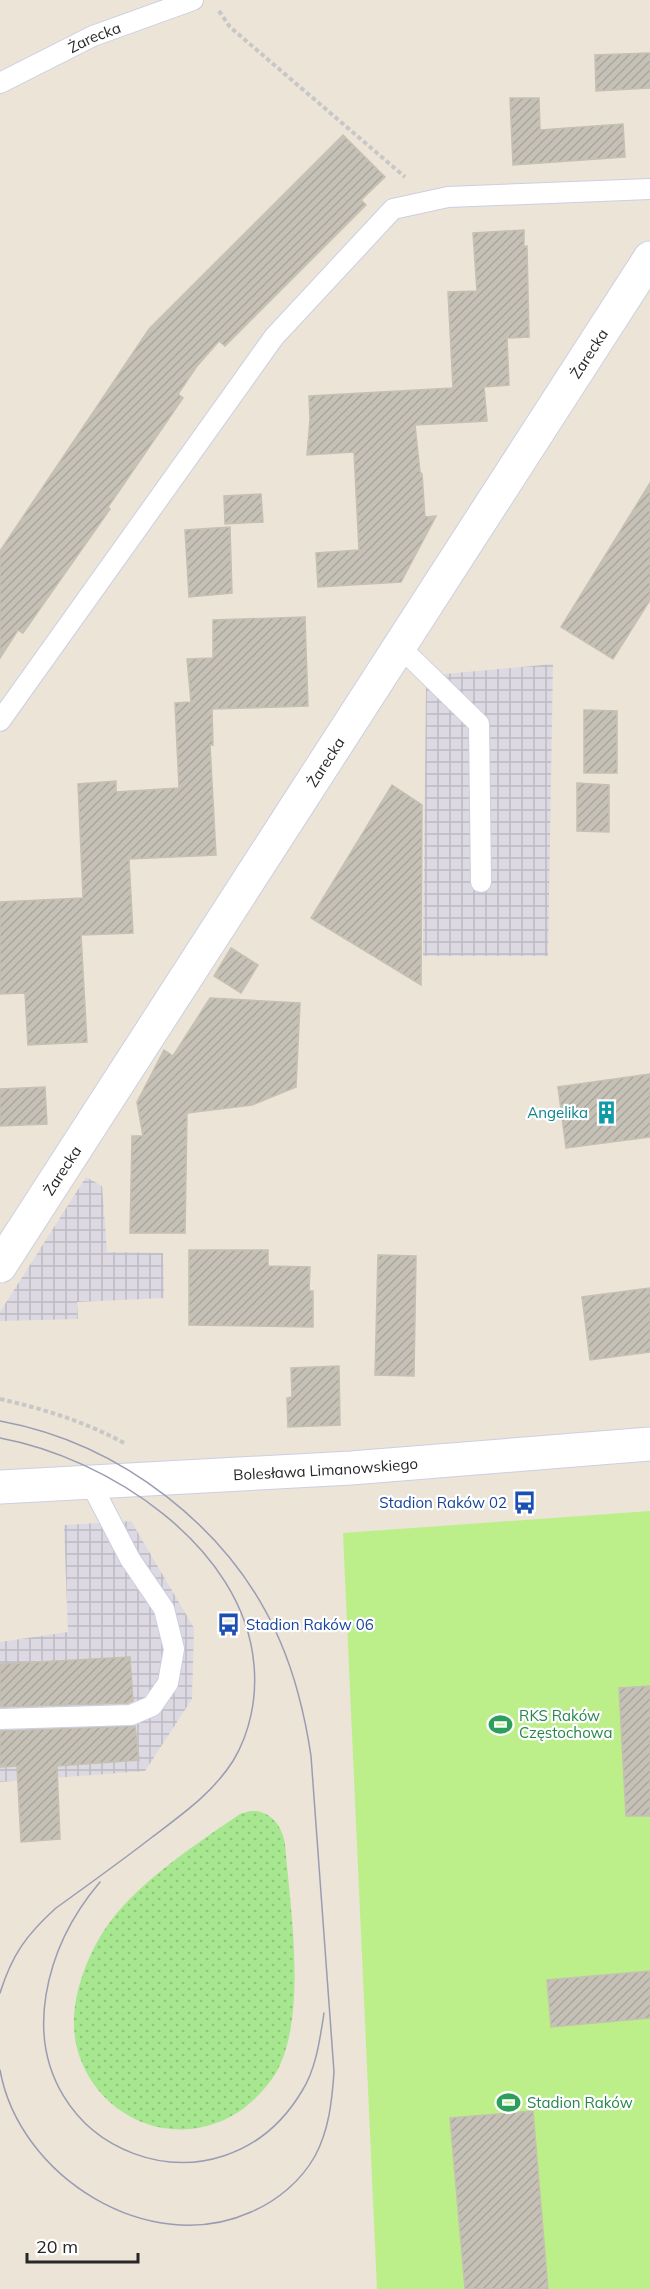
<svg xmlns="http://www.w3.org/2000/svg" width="650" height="2289" font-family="Mulish,sans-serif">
	<defs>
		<pattern id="industrial-grid" width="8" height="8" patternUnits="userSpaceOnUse" patternTransform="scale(1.5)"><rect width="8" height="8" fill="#dcd9e3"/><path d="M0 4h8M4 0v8" fill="none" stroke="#bdbac3"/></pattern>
		<pattern id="grass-dots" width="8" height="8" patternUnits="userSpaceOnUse" patternTransform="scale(1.5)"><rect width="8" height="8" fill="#a6e78f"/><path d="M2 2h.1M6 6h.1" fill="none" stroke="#8fc67b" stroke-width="1.8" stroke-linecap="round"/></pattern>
		<pattern id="building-hatch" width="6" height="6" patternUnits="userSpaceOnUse" patternTransform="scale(1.5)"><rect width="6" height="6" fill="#c6c1b7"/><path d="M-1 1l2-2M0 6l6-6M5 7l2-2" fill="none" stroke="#aaa69d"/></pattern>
	</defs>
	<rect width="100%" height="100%" fill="#ebe4d7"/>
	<!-- industrial -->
	<g fill="url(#industrial-grid)">
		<polygon points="553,664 548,956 423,956 426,687 445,674"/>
		<polygon points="86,1177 102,1186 107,1252 163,1253 164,1298 77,1302 78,1319 0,1321 0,1312"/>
		<polygon points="131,1521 194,1628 192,1699 145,1771 0,1782 0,1642 68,1632 64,1525"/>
	</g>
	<!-- grass -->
	<path fill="url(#grass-dots)" d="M250 1811C270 1810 282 1825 285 1844 290 1908 308 2016 276 2073 263 2094 242 2113 219 2122 159 2146 93 2110 77 2048 67 2010 83 1964 103 1932 133 1885 195 1845 240 1814Z"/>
	<!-- pitch -->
	<polygon fill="#bcef89" points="650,1511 650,2289 377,2289 343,1533"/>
	<!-- building -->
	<g fill="url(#building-hatch)" stroke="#c6c0b1" stroke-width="1.5">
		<polygon points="650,53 650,88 596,91 595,55"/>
		<polygon points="510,98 539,98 540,130 623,124 625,157 513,165"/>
		<polygon points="343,135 385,177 361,200 366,205 225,346 219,341 197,366 178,394 183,398 108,507 110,509 23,633 18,630 0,658 0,551 149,329"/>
		<polygon points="524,230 524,247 527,246 529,337 507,338 509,385 484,387 487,421 415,425 420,472 422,474 425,517 436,516 401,582 318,587 316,553 359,550 354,452 307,455 310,419 309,396 453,388 448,292 477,291 473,233"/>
		<polygon points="650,483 650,600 613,659 561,627"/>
		<polygon points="261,494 263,522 225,524 224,496"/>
		<polygon points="230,527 232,593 189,597 185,530"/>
		<polygon points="305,617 308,706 212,709 213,745 210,745 216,855 129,859 133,933 81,935 87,1042 28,1045 25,993 0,994 0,902 83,898 78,784 116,781 116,792 179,788 175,703 191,702 187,659 213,658 213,620"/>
		<polygon points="584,710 617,711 617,773 584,773"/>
		<polygon points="577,783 609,785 609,832 577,831"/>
		<polygon points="392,785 422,805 421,985 311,918"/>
		<polygon points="231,948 258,965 241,993 214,976"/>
		<polygon points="210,998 300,1003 296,1087 252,1105 187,1113 185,1233 130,1233 132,1136 143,1136 137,1102 164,1050 173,1056"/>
		<polygon points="650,1074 650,1137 566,1148 558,1087"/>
		<polygon points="45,1087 47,1124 0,1126 0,1089"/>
		<polygon points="189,1250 268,1250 268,1266 310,1267 309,1291 313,1291 313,1327 189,1325"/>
		<polygon points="378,1255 416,1256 414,1376 375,1375"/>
		<polygon points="650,1288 650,1352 590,1360 582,1297"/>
		<polygon points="339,1366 340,1425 288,1427 287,1398 292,1397 291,1368"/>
		<polygon points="130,1657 133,1701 128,1703 0,1707 0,1664"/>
		<polygon points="650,1686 650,1816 626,1816 619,1688"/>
		<polygon points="135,1726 139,1760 57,1766 60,1839 21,1842 17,1766 0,1767 0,1731"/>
		<polygon points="650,1971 650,2018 551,2027 547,1980"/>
		<polygon points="533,2111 548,2289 465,2289 450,2118"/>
	</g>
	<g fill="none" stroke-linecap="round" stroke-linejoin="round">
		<defs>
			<g id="service">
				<path id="s1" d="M0 83 93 36 193 0"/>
				<polyline points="398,645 479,724 481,882"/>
				<polyline points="0,721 274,337 393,209 448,197 650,189"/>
				<polyline points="0,1719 131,1715 152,1706 168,1683 174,1649 164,1609 130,1559 90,1482"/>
			</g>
			<g id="minor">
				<path id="s2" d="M0 1266 650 258"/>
			</g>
			<g id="tertiary">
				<path id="s3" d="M0 1487 351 1468 650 1444"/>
			</g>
		</defs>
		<!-- service casing -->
		<use href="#service" stroke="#cccfe2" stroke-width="22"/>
		<!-- minor casing -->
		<use href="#minor" stroke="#cccfe2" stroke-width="35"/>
		<!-- tertiary casing -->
		<use href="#tertiary" stroke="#cccfe2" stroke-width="35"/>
		<!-- path -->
		<g stroke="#c7c7c7" stroke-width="4" stroke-dasharray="4.5 3" stroke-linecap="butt">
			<polyline points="219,11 230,27 405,177"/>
			<path d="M0 1399C44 1409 86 1422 126 1444"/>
		</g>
		<!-- service -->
		<use href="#service" stroke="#fff" stroke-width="20"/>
		<!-- minor -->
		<use href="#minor" stroke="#fff" stroke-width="33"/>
		<!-- tertiary -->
		<use href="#tertiary" stroke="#fff" stroke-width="33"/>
		<!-- tram -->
		<g stroke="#9a9cb4" stroke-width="1.5">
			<path d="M0 1421C120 1443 232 1528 280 1641 296 1678 305 1716 311 1756L334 2072C332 2101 329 2130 315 2156 301 2181 277 2201 251 2212 149 2258 19 2177 0 2070"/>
			<path d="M0 1438C108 1458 244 1546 254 1665 257 1698 250 1733 233 1761 212 1794 181 1815 151 1838 120 1862 88 1885 56 1908 26 1935 12 1955 0 1993"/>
			<path d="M100 1882C72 1915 53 1952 46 1995 20 2154 221 2227 302 2091 316 2069 320 2039 324 2013"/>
		</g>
	</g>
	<!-- icons -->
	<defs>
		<symbol id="building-bare" viewBox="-9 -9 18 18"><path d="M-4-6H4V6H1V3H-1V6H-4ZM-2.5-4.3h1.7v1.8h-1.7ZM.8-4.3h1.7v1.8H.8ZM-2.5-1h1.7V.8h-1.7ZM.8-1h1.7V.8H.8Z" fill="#0f9aa8" stroke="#fff" stroke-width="2.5" paint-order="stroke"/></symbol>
		<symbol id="bus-bare" viewBox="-9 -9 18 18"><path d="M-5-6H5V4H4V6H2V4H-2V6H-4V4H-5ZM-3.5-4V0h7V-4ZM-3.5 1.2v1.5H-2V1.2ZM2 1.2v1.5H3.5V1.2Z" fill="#1a4fb4" stroke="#fff" stroke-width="2.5" paint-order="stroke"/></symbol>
		<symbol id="stadium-bare" viewBox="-9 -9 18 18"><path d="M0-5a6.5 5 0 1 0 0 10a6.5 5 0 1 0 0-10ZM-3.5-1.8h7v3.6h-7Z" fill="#2e9e5b" stroke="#fff" stroke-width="2.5" paint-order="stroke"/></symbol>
	</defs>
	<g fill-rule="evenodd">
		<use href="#building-bare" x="590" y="1096" width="33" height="33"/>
		<use href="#bus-bare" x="508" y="1486" width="33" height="33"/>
		<use href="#bus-bare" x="212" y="1608" width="33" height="33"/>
		<use href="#stadium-bare" x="484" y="1708" width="33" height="33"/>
		<use href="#stadium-bare" x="492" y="2086" width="33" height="33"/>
	</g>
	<g text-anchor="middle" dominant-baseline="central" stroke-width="4.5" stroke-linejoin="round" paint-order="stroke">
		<!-- street labels -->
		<g font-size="15" fill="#272727" stroke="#fff">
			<text stroke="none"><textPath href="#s1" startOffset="105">Żarecka</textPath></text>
			<text stroke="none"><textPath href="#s2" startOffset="1086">Żarecka</textPath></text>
			<text stroke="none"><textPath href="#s2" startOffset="600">Żarecka</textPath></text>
			<text stroke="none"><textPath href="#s2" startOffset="114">Żarecka</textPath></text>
			<text stroke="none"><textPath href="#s3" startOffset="326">Bolesława Limanowskiego</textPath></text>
		</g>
		<!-- culture labels -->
		<g font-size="15" fill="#0d838f" stroke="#fff" text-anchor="end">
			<text x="588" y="1112">Angelika</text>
		</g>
		<!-- transit labels -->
		<g font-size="15" fill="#164399" stroke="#fff" text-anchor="end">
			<text x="507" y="1502">Stadion Raków 02</text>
			<text x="246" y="1624" text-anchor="start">Stadion Raków 06</text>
		</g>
		<!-- leisure labels -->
		<g font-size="15" fill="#27864d" stroke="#fff" text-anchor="start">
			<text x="519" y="1715">RKS Raków<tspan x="519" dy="17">Częstochowa</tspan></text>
			<text x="527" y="2102">Stadion Raków</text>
		</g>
	</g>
	<!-- scale -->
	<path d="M27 2253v9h111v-9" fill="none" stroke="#272727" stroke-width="3"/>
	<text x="36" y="2253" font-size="18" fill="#272727" stroke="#ffffff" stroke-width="4.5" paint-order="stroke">20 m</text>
</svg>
